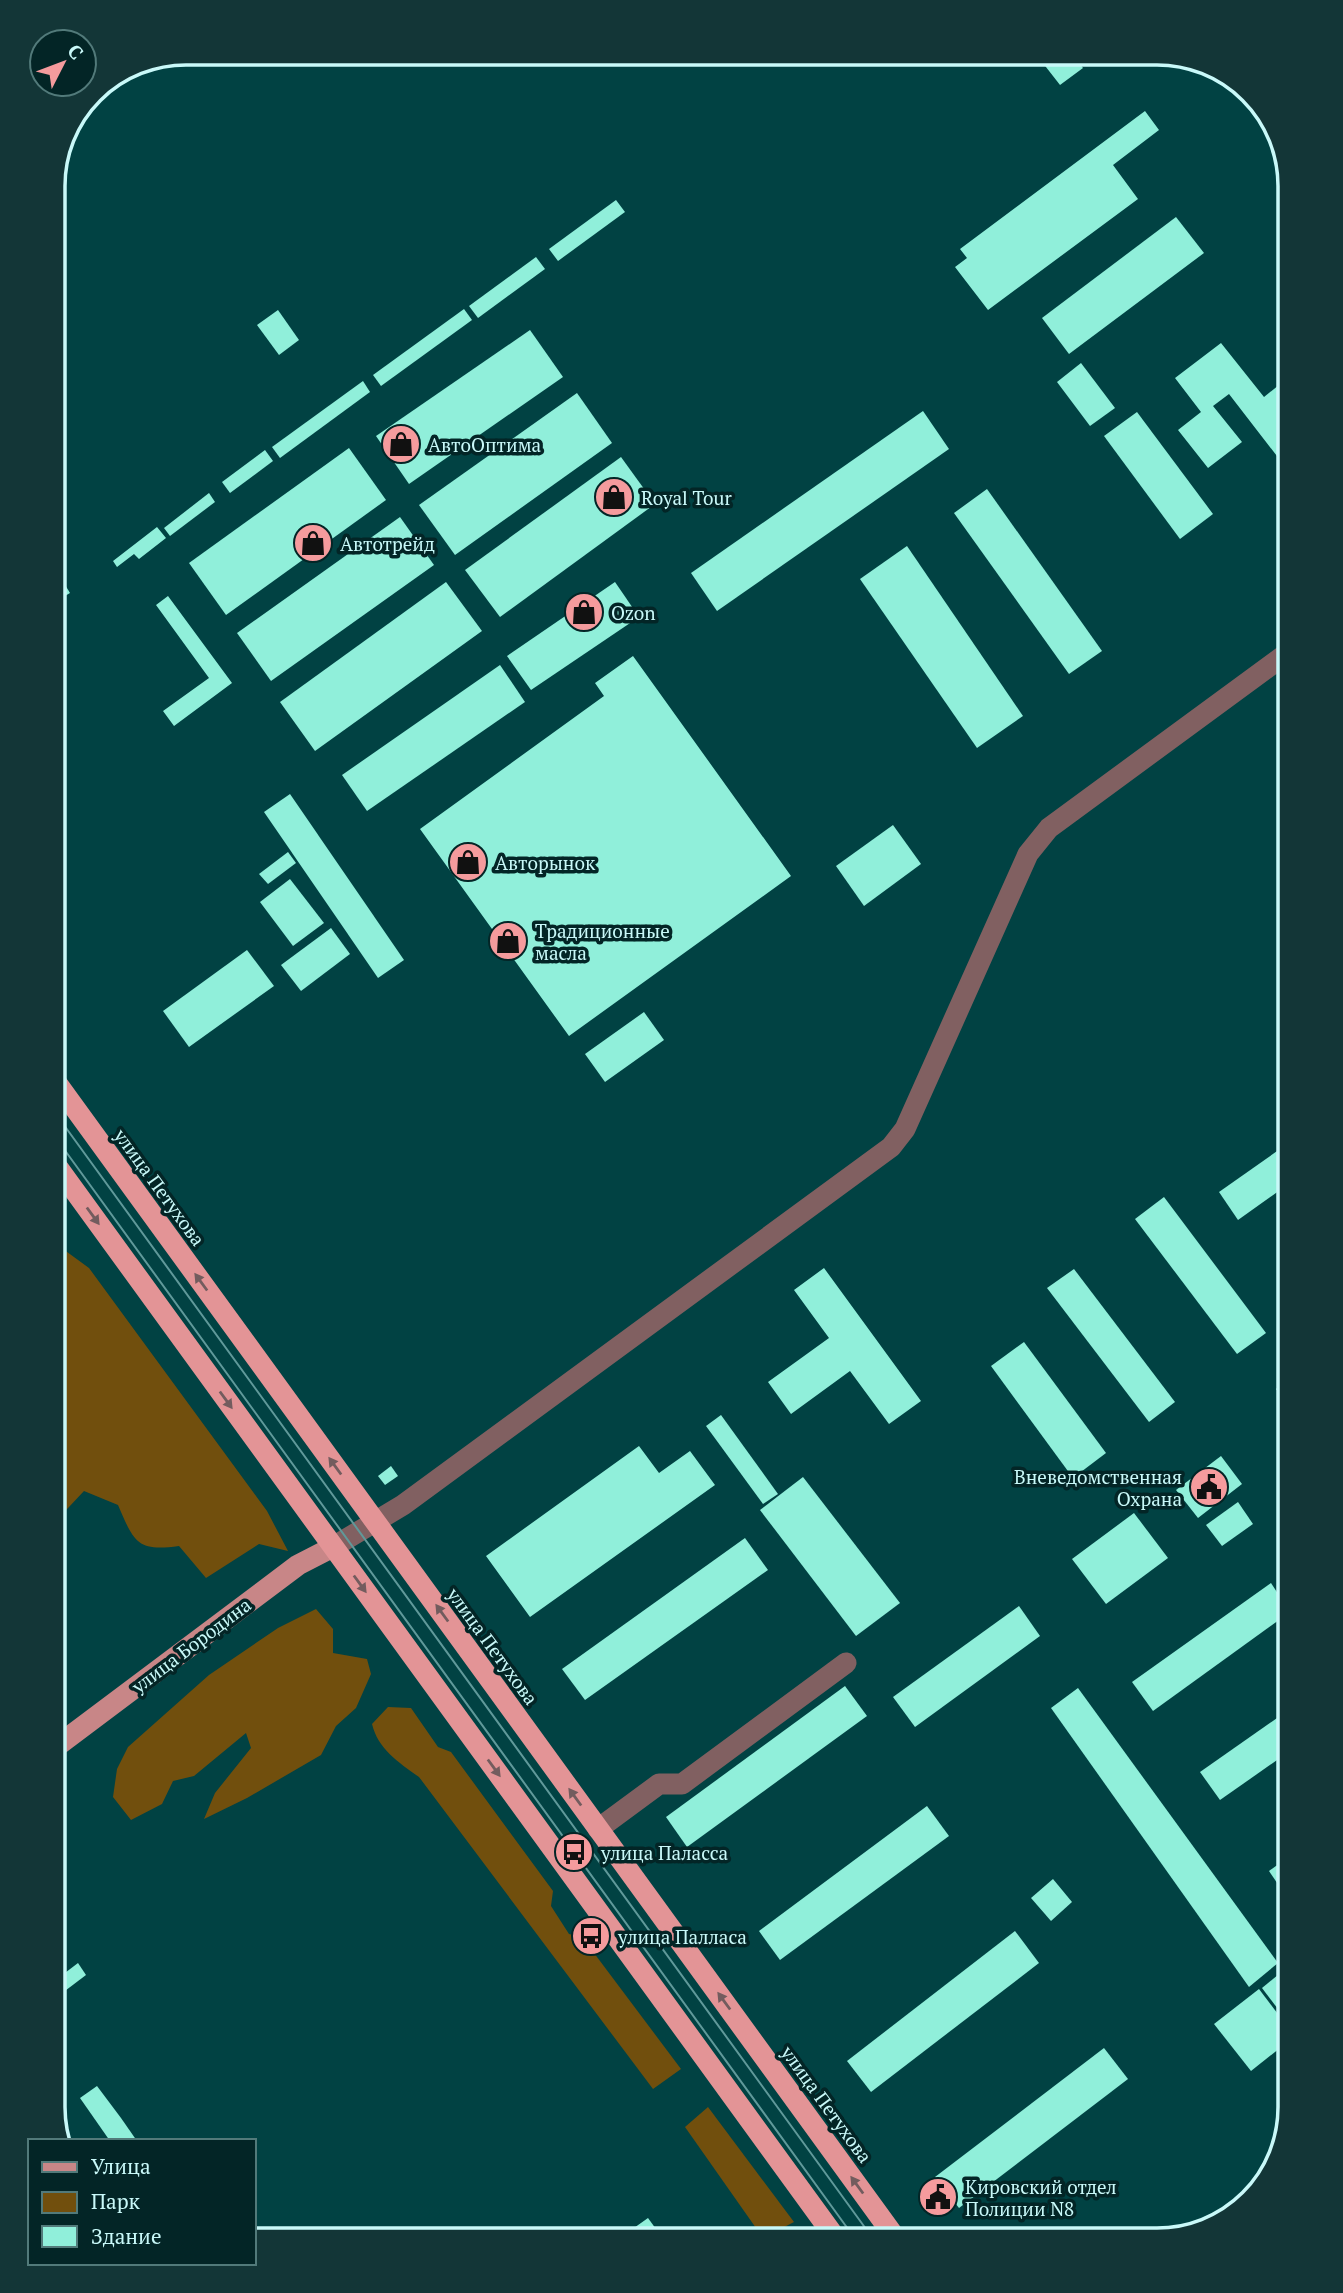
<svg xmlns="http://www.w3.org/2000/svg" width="1343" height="2293" font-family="'PT Serif',serif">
	<rect width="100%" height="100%" fill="#014243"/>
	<!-- green -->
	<g fill="#714f0d">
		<path d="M53 1247 63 1249 89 1268 267 1511 288 1551 259 1544 206 1578 179 1546C137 1552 134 1542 118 1505L84 1491 53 1524Z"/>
		<polygon points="316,1609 333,1629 333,1653 367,1659 371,1674 356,1708 336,1726 321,1755 247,1798 204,1819 215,1793 251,1748 246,1733 194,1776 173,1781 162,1804 131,1820 113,1797 117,1769 128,1747 209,1675 278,1628"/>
		<path d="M388 1707 411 1708 438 1747 451 1752 553 1891 551 1906 569 1934 582 1937 681 2069 653 2089 419 1777C398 1762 378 1749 372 1724Z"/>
		<polygon points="708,2107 794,2222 763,2238 685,2127"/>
	</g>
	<!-- building -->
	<g fill="#90efda">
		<polygon points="1035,53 1072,53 1083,68 1060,85"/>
		<polygon points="1145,111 1159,130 1113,165 1138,199 988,310 955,267 967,258 960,249"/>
		<polygon points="616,200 625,212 558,261 549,249"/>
		<polygon points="1176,217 1204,253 1069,354 1042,318"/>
		<polygon points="536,257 545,269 478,318 469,306"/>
		<polygon points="464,309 472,320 381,386 373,375"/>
		<polygon points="278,310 299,340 279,355 257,325"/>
		<polygon points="530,330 563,377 409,484 376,436"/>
		<polygon points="1221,343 1264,397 1290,376 1290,473 1229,394 1213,406 1242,442 1208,468 1178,430 1201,412 1175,378"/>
		<polygon points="1081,363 1115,408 1090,426 1057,382"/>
		<polygon points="363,381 370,392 280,458 272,447"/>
		<polygon points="577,393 612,443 455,555 419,505"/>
		<polygon points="923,411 949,449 717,611 691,573"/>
		<polygon points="1137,412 1213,514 1180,539 1104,436"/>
		<polygon points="349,448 386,500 226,615 189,563"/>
		<polygon points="265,450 273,461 230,493 222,482"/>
		<polygon points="621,457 655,504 500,617 465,570"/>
		<polygon points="987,489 1102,651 1069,674 954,513"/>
		<polygon points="209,493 215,502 170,536 164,528"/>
		<polygon points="400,517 434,565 271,681 237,633"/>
		<polygon points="157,527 166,538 139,559 134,554 117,567 113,561"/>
		<polygon points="907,546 1023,716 977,748 860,579"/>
		<polygon points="53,565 70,593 53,603"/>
		<polygon points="446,582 482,631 315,751 280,702"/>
		<polygon points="615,582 639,617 531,690 507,656"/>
		<polygon points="168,596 232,683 174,726 163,711 209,678 156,605"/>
		<polygon points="633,656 791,876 569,1036 420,829 604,696 595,683"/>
		<polygon points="500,665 525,702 367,811 342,775"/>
		<polygon points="290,794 404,960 378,978 264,812"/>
		<polygon points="893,825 921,864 864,906 836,866"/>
		<polygon points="288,852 296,863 268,884 259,874"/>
		<polygon points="290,879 324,923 293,946 260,902"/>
		<polygon points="53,890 64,906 53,914"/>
		<polygon points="331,928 350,954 301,991 281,965"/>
		<polygon points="247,950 274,986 189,1047 163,1011"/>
		<polygon points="644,1012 664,1040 605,1082 585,1054"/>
		<polygon points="1290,1142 1290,1183 1238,1220 1219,1192"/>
		<polygon points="1164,1197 1266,1333 1237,1354 1135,1219"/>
		<polygon points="824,1268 921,1401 889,1424 850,1371 791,1414 768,1382 829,1338 794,1290"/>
		<polygon points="1074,1269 1175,1402 1149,1422 1047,1288"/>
		<polygon points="1024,1342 1106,1453 1073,1478 991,1366"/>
		<polygon points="1290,1377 1290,1406 1276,1389"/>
		<polygon points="721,1415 778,1494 763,1504 706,1426"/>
		<polygon points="639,1446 659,1473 690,1451 715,1485 530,1617 486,1556"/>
		<polygon points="1221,1456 1242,1484 1198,1518 1176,1490"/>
		<polygon points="391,1466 398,1476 385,1485 378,1476"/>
		<polygon points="803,1477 900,1603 856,1636 760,1510"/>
		<polygon points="1238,1502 1253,1524 1222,1546 1206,1525"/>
		<polygon points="1134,1513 1168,1558 1106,1604 1072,1559"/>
		<polygon points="745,1538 768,1570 585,1700 562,1669"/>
		<polygon points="1271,1583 1290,1612 1153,1711 1132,1682"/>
		<polygon points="1019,1606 1040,1636 915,1727 893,1697"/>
		<polygon points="845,1686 867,1716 687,1847 666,1817"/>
		<polygon points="1078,1688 1278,1963 1249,1987 1051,1708"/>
		<polygon points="1290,1709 1290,1751 1220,1800 1200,1772"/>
		<polygon points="927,1806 949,1836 780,1960 759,1931"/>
		<polygon points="1290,1856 1290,1897 1288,1899 1269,1871"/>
		<polygon points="1053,1879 1072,1902 1051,1921 1031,1898"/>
		<polygon points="1015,1931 1039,1963 871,2092 847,2061"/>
		<polygon points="78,1963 86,1975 53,2000 53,1982"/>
		<polygon points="1290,1965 1290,2025 1262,1988"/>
		<polygon points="1259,1989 1290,2030 1290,2040 1251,2071 1214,2024"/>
		<polygon points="1104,2048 1128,2079 959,2208 935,2177"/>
		<polygon points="97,2086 121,2118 137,2141 110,2141 80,2098"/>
		<polygon points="648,2218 664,2240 617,2240"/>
	</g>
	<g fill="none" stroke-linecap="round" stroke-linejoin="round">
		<!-- minor -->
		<g stroke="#816061" stroke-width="21">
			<polyline points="333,1547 403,1505 891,1147 905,1129 1028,854 1049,828 1290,651"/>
			<polyline points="598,1829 659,1784 682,1784 846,1663"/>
		</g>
		<!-- major -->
		<polyline stroke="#c88687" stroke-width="21" points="53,1749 298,1565 333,1547"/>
		<!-- highway -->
		<g stroke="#e39496" stroke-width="21">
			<polyline points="53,1078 897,2240"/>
			<polyline points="53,1161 837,2240"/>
		</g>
		<!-- tram -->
		<g stroke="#60999a" stroke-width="2">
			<polyline points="53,1110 874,2240"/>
			<polyline points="53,1134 856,2240"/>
		</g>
	</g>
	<!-- one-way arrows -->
	<defs><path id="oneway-solid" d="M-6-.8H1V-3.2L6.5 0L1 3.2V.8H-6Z" transform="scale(1.75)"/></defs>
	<g fill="#735c5e">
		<use href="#oneway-solid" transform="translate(93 1216) rotate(54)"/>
		<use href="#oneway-solid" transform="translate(201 1282) rotate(-126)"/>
		<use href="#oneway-solid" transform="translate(226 1400) rotate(54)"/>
		<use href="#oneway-solid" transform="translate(335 1466) rotate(-126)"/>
		<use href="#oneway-solid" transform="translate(360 1584) rotate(54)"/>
		<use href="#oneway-solid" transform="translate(442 1613) rotate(-126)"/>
		<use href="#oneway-solid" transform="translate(494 1768) rotate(54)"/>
		<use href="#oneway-solid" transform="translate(575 1797) rotate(-126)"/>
		<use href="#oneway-solid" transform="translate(724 2001) rotate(-126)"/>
		<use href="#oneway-solid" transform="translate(857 2185) rotate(-126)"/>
	</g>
	<!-- icons -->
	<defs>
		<symbol id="shop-disc" viewBox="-11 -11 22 22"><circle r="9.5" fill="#f59b9d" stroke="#032526"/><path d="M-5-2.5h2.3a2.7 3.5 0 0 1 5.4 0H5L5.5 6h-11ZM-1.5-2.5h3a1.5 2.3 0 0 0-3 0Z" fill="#111"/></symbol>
		<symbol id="civic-disc" viewBox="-11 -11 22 22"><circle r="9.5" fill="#f59b9d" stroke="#032526"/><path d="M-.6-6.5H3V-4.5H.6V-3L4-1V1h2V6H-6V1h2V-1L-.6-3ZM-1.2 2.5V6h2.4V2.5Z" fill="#111"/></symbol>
		<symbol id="bus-disc" viewBox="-11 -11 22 22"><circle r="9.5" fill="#f59b9d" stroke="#032526"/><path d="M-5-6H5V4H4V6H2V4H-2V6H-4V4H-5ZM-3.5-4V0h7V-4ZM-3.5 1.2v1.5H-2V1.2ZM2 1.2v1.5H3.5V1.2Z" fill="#111"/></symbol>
	</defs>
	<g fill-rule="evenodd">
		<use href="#shop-disc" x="379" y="422" width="44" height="44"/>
		<use href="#shop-disc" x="592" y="475" width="44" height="44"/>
		<use href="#shop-disc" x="291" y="521" width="44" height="44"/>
		<use href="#shop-disc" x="562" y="590" width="44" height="44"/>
		<use href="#shop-disc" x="446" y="840" width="44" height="44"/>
		<use href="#shop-disc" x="486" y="919" width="44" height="44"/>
		<use href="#civic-disc" x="1187" y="1465" width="44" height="44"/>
		<use href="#bus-disc" x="552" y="1830" width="44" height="44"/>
		<use href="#bus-disc" x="569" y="1914" width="44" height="44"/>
		<use href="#civic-disc" x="916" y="2175" width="44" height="44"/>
	</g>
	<g text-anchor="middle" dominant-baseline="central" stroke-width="7" stroke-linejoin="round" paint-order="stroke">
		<!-- poi labels -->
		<g font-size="19" fill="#c9f9f9" stroke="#032526" text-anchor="start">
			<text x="428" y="444">АвтоОптима</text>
			<text x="641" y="497">Royal Tour</text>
			<text x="340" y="543">Автотрейд</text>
			<text x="611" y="612">Ozon</text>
			<text x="495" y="862">Авторынок</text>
			<text x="535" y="930">Традиционные<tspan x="535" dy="22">масла</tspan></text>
			<text x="1182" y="1476" text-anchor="end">Вневедомственная<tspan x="1182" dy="22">Охрана</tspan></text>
			<text x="601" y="1852">улица Паласса</text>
			<text x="618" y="1936">улица Палласа</text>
			<text x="965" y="2186">Кировский отдел<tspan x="965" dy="22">Полиции N8</tspan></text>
		</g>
		<!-- street labels -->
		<g font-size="19" fill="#c9f9f9" stroke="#032526">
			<text transform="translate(160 1187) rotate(54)">улица Петухова</text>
			<text transform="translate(191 1645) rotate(-37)">улица Бородина</text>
			<text transform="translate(493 1646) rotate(54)">улица Петухова</text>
			<text transform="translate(827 2104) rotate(54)">улица Петухова</text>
		</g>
	</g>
	<!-- crop -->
	<path d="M0 0H1343V2293H0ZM186 65H1157A121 121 0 0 1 1278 186V2107A121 121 0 0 1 1157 2228H186A121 121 0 0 1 65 2107V186A121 121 0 0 1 186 65Z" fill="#133637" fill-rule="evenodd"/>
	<path fill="none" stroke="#c9f9f9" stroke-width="3.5" d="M186 65H1157A121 121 0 0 1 1278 186V2107A121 121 0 0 1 1157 2228H186A121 121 0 0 1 65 2107V186A121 121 0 0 1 186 65Z"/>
	<!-- legend -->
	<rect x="28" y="2139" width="228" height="126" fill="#032526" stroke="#527a7a" stroke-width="2"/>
	<rect x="42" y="2162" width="35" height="10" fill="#c88687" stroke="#527a7a" stroke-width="2"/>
	<text x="91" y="2174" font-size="21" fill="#c9f9f9">Улица</text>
	<rect x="42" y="2192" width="35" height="21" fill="#714f0d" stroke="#527a7a" stroke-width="2"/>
	<text x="91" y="2209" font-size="21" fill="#c9f9f9">Парк</text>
	<rect x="42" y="2226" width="35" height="21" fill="#90efda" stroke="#527a7a" stroke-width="2"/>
	<text x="91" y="2244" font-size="21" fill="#c9f9f9">Здание</text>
	<!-- north arrow -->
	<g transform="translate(63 63) rotate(48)"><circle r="33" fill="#032526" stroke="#527a7a" stroke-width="2"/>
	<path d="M0-5L12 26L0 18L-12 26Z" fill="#f59b9d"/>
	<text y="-10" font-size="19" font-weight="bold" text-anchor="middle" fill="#c9f9f9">С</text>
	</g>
</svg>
